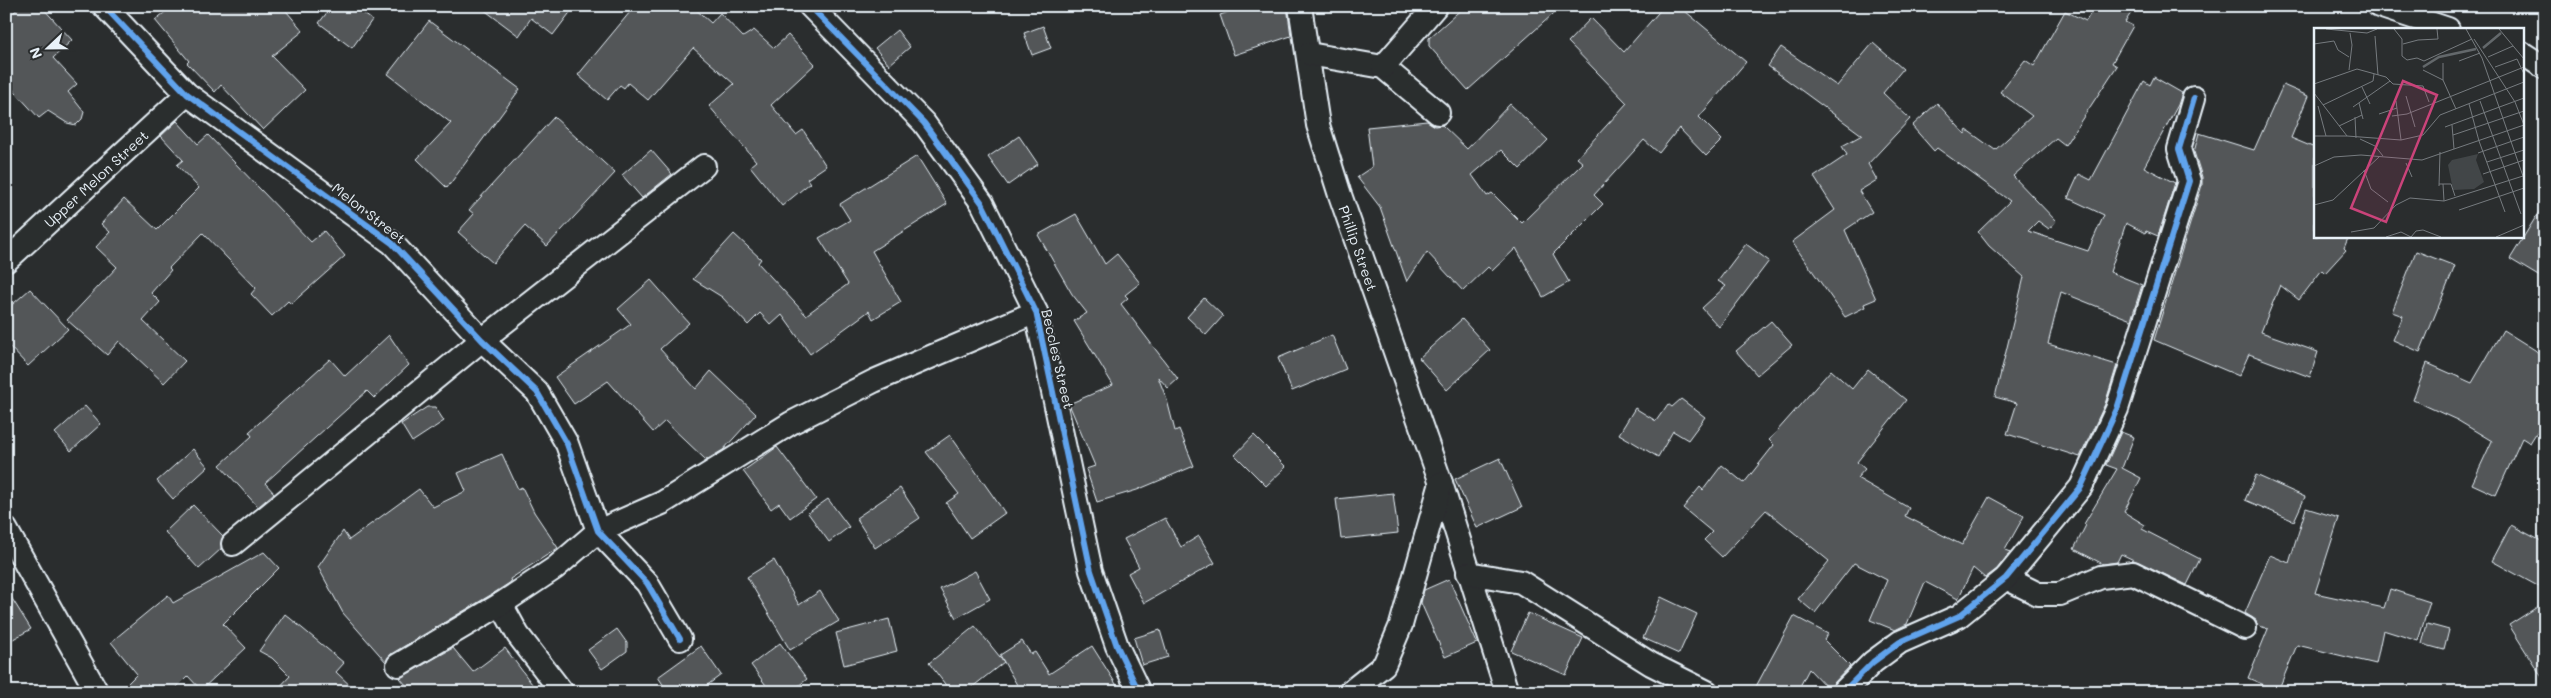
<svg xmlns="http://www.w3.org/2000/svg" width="2551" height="698" font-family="Mali,sans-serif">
	<rect width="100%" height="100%" fill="#2a2d2e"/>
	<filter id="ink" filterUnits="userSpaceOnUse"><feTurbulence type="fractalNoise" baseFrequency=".02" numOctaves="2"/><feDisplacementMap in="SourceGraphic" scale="10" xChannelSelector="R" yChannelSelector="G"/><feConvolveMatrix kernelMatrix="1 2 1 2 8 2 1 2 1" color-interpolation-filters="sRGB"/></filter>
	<g filter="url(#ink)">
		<!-- building -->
		<g fill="#535759" stroke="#e8f1f8">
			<polygon points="21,6 41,6 72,40 53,58 77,84 68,92 84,112 82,119 76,125 67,123 48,111 39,118 6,82 6,19"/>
			<polygon points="173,6 282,6 303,31 272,56 305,90 263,130 221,85 215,92 187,63 189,61 155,20"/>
			<polygon points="332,6 354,6 372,20 352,48 319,23"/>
			<polygon points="479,6 575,6 553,35 531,18 519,36"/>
			<polygon points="635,6 692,6 711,23 720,13 743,37 754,30 774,48 788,35 815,64 771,105 796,135 803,130 826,166 807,179 810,183 782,206 750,166 756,161 709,106 734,84 693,48 648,100 628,83 624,88 620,85 607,100 578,75"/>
			<polygon points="1245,6 1287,6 1291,36 1234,55 1220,15"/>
			<polygon points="1465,6 1562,6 1468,90 1429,46 1429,38"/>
			<polygon points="1664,6 1679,6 1746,62 1699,117 1722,140 1706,156 1679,128 1659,153 1644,140 1594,195 1603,204 1553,254 1569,282 1543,297 1516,248 1492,271 1488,267 1463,291 1427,252 1407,282 1380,207 1357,177 1372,167 1367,127 1427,121 1435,126 1442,125 1467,149 1510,104 1548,140 1520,169 1501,150 1472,175 1487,196 1492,193 1522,223 1583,163 1577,158 1627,103 1568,42 1591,18 1624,52"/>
			<polygon points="2095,6 2118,6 2131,13 2125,22 2133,26 2112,63 2117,66 2065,145 2056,138 2013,176 2056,221 2049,229 2038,221 2028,231 2088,251 2104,215 2068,198 2079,174 2091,180 2144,81 2150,85 2154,77 2182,93 2178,105 2144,167 2175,183 2158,236 2146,231 2145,233 2126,223 2110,272 2142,285 2131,320 2061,292 2048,344 2117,365 2105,404 2080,457 2007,434 2017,403 1995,397 2024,277 1989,246 1978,232 2010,201 1937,148 1934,151 1912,126 1937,103 1965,134 1967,130 1995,150 2032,116 2000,92 2025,60 2034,66 2065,11 2086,21"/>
			<polygon points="429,21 520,89 447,188 417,159 451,123 388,74"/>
			<polygon points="1043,26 1051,48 1032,55 1024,33"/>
			<polygon points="897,30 910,47 889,65 875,48"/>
			<polygon points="1873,43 1903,69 1883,93 1910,119 1868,164 1877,180 1859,191 1872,212 1845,230 1876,299 1864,304 1865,307 1845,317 1792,242 1835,210 1814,177 1847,155 1842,146 1862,135 1768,66 1781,47 1837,86"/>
			<polygon points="2283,85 2308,96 2291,138 2315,148 2315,236 2349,236 2344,248 2346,250 2325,273 2322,270 2299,300 2280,285 2261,332 2318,352 2310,377 2249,354 2239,376 2154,340 2202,185 2202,177 2194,152 2199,133 2254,150"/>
			<polygon points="554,117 615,173 547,246 525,226 493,263 458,232 474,214 469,210"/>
			<polygon points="177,121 198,144 208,135 311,242 324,231 345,256 291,304 288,301 272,316 251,294 256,288 203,233 169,268 171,270 151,293 160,302 143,321 185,361 164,383 119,341 107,355 67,320 117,267 96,247 110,232 101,224 124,199 157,230 199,188 177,165 183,160 161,136"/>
			<polygon points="1019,136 1038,164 1008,185 988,157"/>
			<polygon points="651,150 672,174 642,198 622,175"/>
			<polygon points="917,156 947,204 872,251 901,302 873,319 869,311 810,354 782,315 771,325 760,313 748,325 722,297 693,279 734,234 761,259 758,263 806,315 848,284 819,238 850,220 840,204"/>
			<polygon points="2545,202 2545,280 2510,259"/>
			<polygon points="1076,214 1105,264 1117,254 1140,283 1125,295 1128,298 1121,304 1178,379 1168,388 1158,377 1167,400 1175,431 1179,429 1194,466 1137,490 1097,502 1086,469 1095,466 1069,404 1113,385 1074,321 1087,313 1072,294 1038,235"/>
			<polygon points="1746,244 1769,261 1719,327 1702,308 1726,286 1718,281"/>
			<polygon points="2416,251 2455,266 2420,352 2393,340 2403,316 2392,312"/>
			<polygon points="651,280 689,323 660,349 696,389 711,371 756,414 723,450 706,460 665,421 653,432 608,381 574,404 555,377 631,324 618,309"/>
			<polygon points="30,289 68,329 28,366 6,343 6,310"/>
			<polygon points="1204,298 1223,316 1206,335 1187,317"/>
			<polygon points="1462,319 1490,350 1447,390 1419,358"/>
			<polygon points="1771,321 1792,345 1757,375 1736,351"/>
			<polygon points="2503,330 2535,350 2545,359 2545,419 2530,443 2522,438 2496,495 2472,484 2492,441 2457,420 2413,400 2427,363 2472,383"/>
			<polygon points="389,335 409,365 374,398 367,391 265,483 274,493 258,507 220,465 252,436 249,432 330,359 345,376"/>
			<polygon points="1332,335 1346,369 1292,391 1278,358"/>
			<polygon points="1868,369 1906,400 1857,462 1865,469 1857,478 1909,508 1905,516 1962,545 1989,497 2024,516 2005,550 2010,552 1997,569 1985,578 1973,568 1958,599 1925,582 1907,624 1895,630 1870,620 1887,580 1854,563 1815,613 1798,599 1829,561 1766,510 1722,557 1704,540 1712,532 1683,508 1700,487 1703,490 1722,465 1744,483 1774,445 1769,440 1831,370 1852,389"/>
			<polygon points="1681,399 1705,417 1688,440 1673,431 1658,457 1619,434 1635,408 1656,421 1668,404 1672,407"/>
			<polygon points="85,406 101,424 71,451 55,433"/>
			<polygon points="427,407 435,407 444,421 412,442 401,424"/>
			<polygon points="2121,432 2134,437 2122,468 2141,478 2124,512 2145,525 2142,529 2200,559 2187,585 2121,554 2117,562 2103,564 2074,549 2086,525 2084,524 2117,469 2106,465"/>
			<polygon points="950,435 1005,513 970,538 946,503 959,494 926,452"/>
			<polygon points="1254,435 1286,467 1266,486 1235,455"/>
			<polygon points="777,447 816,499 790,518 779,503 771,509 743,471"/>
			<polygon points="193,449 208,467 173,499 157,481"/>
			<polygon points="502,454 518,489 522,487 534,512 558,548 510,579 511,582 494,593 391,654 386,662 343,613 318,567 343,531 349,540 419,489 433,507 466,491 458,473"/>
			<polygon points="1500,458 1522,507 1477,528 1455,479"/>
			<polygon points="2256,475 2305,497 2294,521 2245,500"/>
			<polygon points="900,488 920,518 875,548 856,518"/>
			<polygon points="1393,493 1398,533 1341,539 1336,499"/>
			<polygon points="828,499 849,527 829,542 808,513"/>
			<polygon points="193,505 223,536 221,549 199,569 165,532"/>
			<polygon points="2306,508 2339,518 2315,593 2384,608 2390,589 2430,602 2418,641 2383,630 2376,664 2297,645 2278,691 2248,678 2268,629 2257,625 2256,620 2245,613 2270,555 2289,563"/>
			<polygon points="1165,518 1181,547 1199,536 1215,563 1144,603 1128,573 1139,567 1124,539"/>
			<polygon points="2511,525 2545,543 2545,590 2492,561"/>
			<polygon points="264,552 279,568 223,624 246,648 201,690 188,676 172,692 119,692 137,674 111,642 168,595 173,603"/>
			<polygon points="774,560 799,605 820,591 839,621 790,650 747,577"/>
			<polygon points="975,571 990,599 956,618 940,589"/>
			<polygon points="1449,579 1477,643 1445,657 1421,603 1424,590"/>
			<polygon points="6,589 31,629 6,643"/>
			<polygon points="1661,597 1697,614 1679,654 1643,638"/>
			<polygon points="2545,602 2545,682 2509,625"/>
			<polygon points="1528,613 1583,638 1566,675 1511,651"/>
			<polygon points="285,614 344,663 336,672 357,692 275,692 290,676 272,658 259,651"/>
			<polygon points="1794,616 1828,634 1824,640 1850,666 1834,683 1830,691 1809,669 1797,692 1753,692"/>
			<polygon points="889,619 897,651 844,665 836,633"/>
			<polygon points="2427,624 2449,630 2444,650 2422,644"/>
			<polygon points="975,626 1004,662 966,692 951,692 929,663"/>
			<polygon points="617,629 627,643 627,651 602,669 588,650"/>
			<polygon points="1160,630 1168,657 1142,665 1134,638"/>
			<polygon points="1022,641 1031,654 1035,652 1049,674 1092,646 1121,692 1021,692 1000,655"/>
			<polygon points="780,643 807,679 791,692 771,692 751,665"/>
			<polygon points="701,646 721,675 698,692 668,692 658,677"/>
			<polygon points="453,648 473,672 505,648 538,692 412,692 400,678"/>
		</g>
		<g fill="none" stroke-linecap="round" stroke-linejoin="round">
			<defs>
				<g id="street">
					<polyline points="104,6 187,94 392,243 482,340 537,392 567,444 598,531 647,583 680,639"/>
					<polyline points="810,6 924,123 982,203 1036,312 1091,571 1117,646 1139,692"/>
					<path id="s1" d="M1300 6 1318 125 1339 192 1441 483 1507 692"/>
					<polyline points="2379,6 2448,29"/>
					<polyline points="2522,53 2545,68"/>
					<polyline points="1309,54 1383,67 1438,113"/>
					<polyline points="1383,67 1436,6"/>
					<path id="s2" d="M6 261 187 94"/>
					<polyline points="6,529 97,692"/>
					<polyline points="233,544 482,340 704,166"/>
					<polyline points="1468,573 1521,582 1651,664 1707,692"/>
					<polyline points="2006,578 2038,594 2060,594 2101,577 2133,573 2245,628"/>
					<polyline points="501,604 518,635 562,692"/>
					<polyline points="398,665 501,604 555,568 598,531 662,503 791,423 874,381 1036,312"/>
					<polyline points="1350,692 1384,665 1401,625 1441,483"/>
					<polyline points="1843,692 1873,662 1900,642 1959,616 2006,578 2081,487 2117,409 2189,181 2179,149 2194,98"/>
				</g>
			</defs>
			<!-- street casing -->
			<use href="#street" stroke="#e8f1f8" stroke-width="26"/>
			<!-- street -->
			<use href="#street" stroke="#2a2d2e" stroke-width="22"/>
			<defs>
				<g id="cycleway">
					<polyline points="104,6 187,94 392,243 482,340 537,392 567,444 598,531 647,583 680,639"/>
					<polyline points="810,6 924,123 982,203 1036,312 1091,571 1117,646 1139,692"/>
					<polyline points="1843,692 1873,662 1900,642 1959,616 2006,578 2081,487 2117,409 2189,181 2179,149 2194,98"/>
				</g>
			</defs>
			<!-- cycleway casing -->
			<use href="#cycleway" stroke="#2a2d2e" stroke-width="9"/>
			<!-- cycleway -->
			<use href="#cycleway" stroke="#60a3ed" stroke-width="6"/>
		</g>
	</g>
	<g text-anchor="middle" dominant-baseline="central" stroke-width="4" stroke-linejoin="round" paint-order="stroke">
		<!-- street labels -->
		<g font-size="14" fill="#e8f1f8" stroke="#2a2d2e">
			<text stroke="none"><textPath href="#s2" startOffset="122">Upper Melon Street</textPath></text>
			<text transform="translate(369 213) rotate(38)">Melon Street</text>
			<text stroke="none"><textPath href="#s1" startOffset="250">Phillip Street</textPath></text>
			<text transform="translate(1058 359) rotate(77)">Beccles Street</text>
		</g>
	</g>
	<!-- overview -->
	<g transform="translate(2314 28)">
		<rect width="210" height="210" fill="#2a2d2e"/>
		<path d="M164 126 162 132 170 154 160 161 139 162 134 137 138 132Z" fill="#424648"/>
		<path fill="none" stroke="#63686b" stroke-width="2.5" d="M169 20 187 5M109 39 125 29 162 21"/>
		<path fill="none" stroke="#767b7f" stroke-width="1" d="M12 1 53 5 63 1M80 1 88 11V28L93 32 103 30 110 33 158 11M152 1 168 30 210 151M185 1 210 31M61 8 64 47M160 11 201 74 210 97M0 16 20 13 24 22 35 29M89 16 104 12 124 11 123 1M174 29 199 18M145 33 166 25M181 39 203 31 210 46M35 42 38 17 36 5M109 42 129 52 142 81M129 52V35M0 56 43 41 72 49 79 56 109 58 115 74M48 59 56 76M0 65 33 108 87 112 109 107 126 87 210 54M92 68 101 99M82 73 87 112M166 73 207 186M45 75 49 91M155 76 165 113 191 184M9 77 59 53 60 46M4 78 12 108M39 79 76 53M65 86 83 80M78 88 93 86 210 39M41 89 42 110M138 97 140 121M25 98 48 87M131 99 210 70M139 107 210 83M0 108H33M46 111 61 118 69 128M164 125 210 109M173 134 210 122M92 135 98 149M0 138 20 129 47 127 108 132 210 97M50 142 57 161 74 174M169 146 210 132M125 156H137L141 168M129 156 130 173M125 158 126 124M0 177 19 172 65 129M145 182 210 160M37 204 60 200 82 177 96 170 130 173 209 148M72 209 87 204 97 209M97 209 102 203 109 202 127 209M182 209 210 197"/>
		<path fill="#ca437a" fill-opacity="0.15" stroke="#ca437a" stroke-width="2.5" d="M89 53 123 67 72 194 37 180Z"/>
		<rect width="210" height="210" fill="none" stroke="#e8f1f8" stroke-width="2.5"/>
	</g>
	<!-- margin -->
	<rect width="2551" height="698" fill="none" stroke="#2a2d2e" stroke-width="25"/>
	<rect x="12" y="12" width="2526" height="673" fill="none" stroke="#e8f1f8" stroke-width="2" filter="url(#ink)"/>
	<!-- north arrow -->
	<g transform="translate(48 48) rotate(248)" stroke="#2a2d2e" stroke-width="4" paint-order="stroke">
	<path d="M0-4L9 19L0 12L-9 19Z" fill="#e8f1f8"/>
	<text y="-8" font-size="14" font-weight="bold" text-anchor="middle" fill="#e8f1f8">N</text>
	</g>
</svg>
